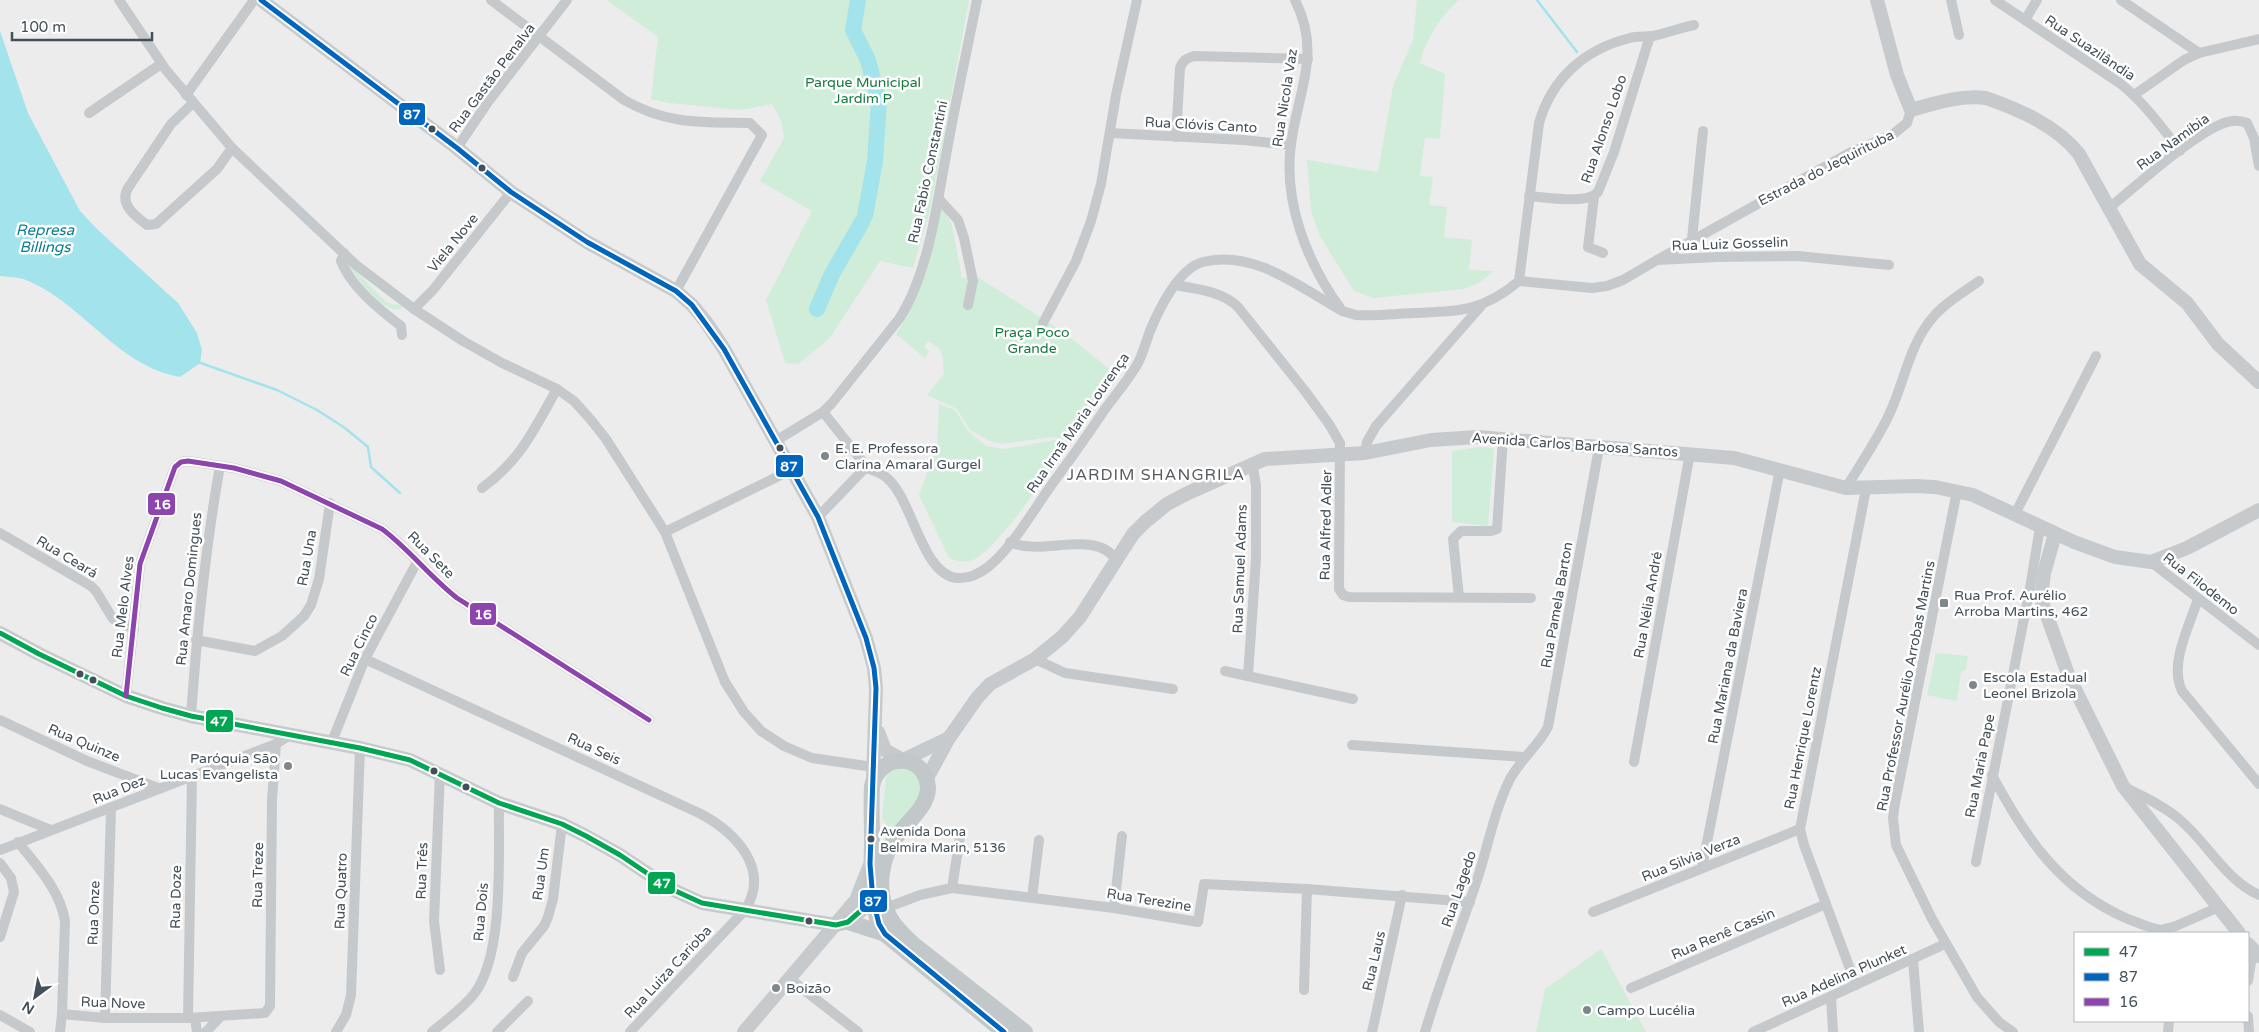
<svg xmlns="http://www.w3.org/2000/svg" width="2259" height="1032" font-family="'Varela Round',sans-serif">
	<rect width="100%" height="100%" fill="#edecec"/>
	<!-- green -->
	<g fill="#cfedd8">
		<polygon points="607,0 969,0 930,211 913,268 880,261 829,339 798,364 785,363 766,300 812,211 760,181 784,138 781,120 772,104 740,110 670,103 651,99 658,37"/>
		<path d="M1417 0H1459C1439 18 1427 37 1420 63L1445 74 1440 139 1425 138 1420 176 1433 177 1429 205 1447 207 1444 237 1472 240 1469 270 1494 271 1480 282 1463 289 1374 298 1354 291 1320 236 1311 211 1307 160 1378 172 1393 86 1413 40Z"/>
		<path d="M940 209 944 210 952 225 962 278 976 276 1062 331 1118 376 1065 442 1064 439 1053 437 1001 444 990 441 970 430 957 409 927 395 944 374C942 354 946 351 928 341L924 347 929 351 925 358 896 334 907 316Z"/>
		<path d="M348 266 352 267 384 300 391 304 401 305V309C383 314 358 278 348 266Z"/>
		<path d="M939 404 955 410 968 431 986 446 1004 449 1055 440 1064 444C1055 467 997 548 975 559 965 563 958 562 949 558L919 495 937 446Z"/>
		<polygon points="1479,447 1494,448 1488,526 1452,522 1452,451"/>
		<polygon points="1936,653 1968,656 1966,669 1961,672 1957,701 1927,695"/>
		<polygon points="907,764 926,788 897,826 888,827 882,818 886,778 887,774"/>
		<polygon points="1601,949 1646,1032 1536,1032 1545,989"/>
	</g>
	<!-- water -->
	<path fill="#a3e3ec" d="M0 31 28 113 80 211 98 230 178 303 197 333 202 350 200 363 180 377C117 366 83 303 26 280 19 277 8 277 0 276Z"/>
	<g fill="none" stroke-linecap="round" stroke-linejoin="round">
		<!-- stream -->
		<g stroke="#a3e3ec" stroke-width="2.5">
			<polyline points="1537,0 1577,52"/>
			<polyline points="198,362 277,390 317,410 345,428 368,447 371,467 400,493"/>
		</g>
		<!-- river -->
		<g stroke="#a3e3ec" stroke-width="16">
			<polyline points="858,0 853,30 868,60 879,102 875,161 865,216"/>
			<polyline points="817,309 832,274 862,222"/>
		</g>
		<!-- street -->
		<g stroke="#c6c9cb" stroke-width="10">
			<polyline points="119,0 166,70 232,148 356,265 414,309 463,341 502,363 557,389 574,401 591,420 606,439 665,532 725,682 744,712 761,731 784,746 812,758 873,767"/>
			<path d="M491 0 624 100C668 125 701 122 750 123L762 135 676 291"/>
			<path d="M1295 0C1322 53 1298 91 1291 144 1283 202 1307 262 1340 308"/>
			<polyline points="1951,0 1959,35"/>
			<path d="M1995 0 2121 84C2144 103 2162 127 2180 151"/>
			<polyline points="2121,0 2199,53"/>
			<polyline points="2025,20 2037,0"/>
			<polyline points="186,95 254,0"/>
			<polyline points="2134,95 2184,60 2199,53 2259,39"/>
			<path d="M193 103 171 124 128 188C119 204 134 215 147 225L156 224 217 169 232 148"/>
			<polyline points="89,113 161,64"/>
			<polyline points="1110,133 1243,140 1291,145"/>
			<path d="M1176 137 1180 68C1183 60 1187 58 1194 56L1308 59"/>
			<polyline points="457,148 488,102 567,0"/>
			<path d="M1529 196C1546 197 1587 205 1598 192L1614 152 1650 36"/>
			<polyline points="1594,197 1588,247 1603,253"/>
			<polyline points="939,199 958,220 964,238 973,281 968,305"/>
			<path d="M2108 209C2134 188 2202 125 2232 121 2238 120 2242 121 2247 123L2254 138 2259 166"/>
			<polyline points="1692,239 1703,131"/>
			<path d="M344 253 341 261C351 287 380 310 401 326L402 335"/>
			<polyline points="1657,260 1851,152 1892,135 1907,123 1911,110"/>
			<polyline points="1519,281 1592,288 1607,286 1623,280 1657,260 1717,257 1798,256 1889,265"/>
			<path d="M1175 285C1196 289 1222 291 1238 307L1305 391 1329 424 1340 443 1339 589 1343 595 1349 597 1531 598"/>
			<polyline points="414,309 433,290 511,192"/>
			<polyline points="1043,323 1076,261 1091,221 1101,184 1116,95 1137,0"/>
			<path d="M774 442 823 412 832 403 899 319C929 273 937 203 947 150 956 100 967 50 977 0"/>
			<polyline points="1365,453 1367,442 1376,426 1481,306"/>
			<path d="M865 468C873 470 882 473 888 479 913 501 922 575 957 578 969 579 979 574 988 567 1014 546 1035 507 1055 480 1072 457 1089 433 1105 409 1116 394 1129 379 1138 363 1143 353 1146 342 1150 331 1159 309 1179 268 1203 262 1254 249 1301 288 1342 311L1356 315C1375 316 1394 314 1414 313 1459 311 1482 312 1519 281L1539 123C1552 78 1585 49 1630 38 1637 36 1645 37 1653 36 1667 33 1680 28 1694 25"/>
			<path d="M482 488C521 460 534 429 557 389"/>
			<path d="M1846 488C1860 465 1875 443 1887 419 1904 386 1908 345 1934 316 1946 302 1964 292 1979 281"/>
			<polyline points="1957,491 1895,803 1893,818 1896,845 1932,919 1977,997 1999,1022 2013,1032"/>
			<polyline points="2015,514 2096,356"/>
			<polyline points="818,517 865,468 862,461 823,412"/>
			<polyline points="665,532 791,470"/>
			<polyline points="0,533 91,586 96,591 113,619 134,629"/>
			<path d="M1010 542C1041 557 1096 528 1116 560"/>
			<polyline points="2151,562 2259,645"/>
			<polyline points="1459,597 1453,539 1461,531 1491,531 1497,529 1503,438"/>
			<path d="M2198 599C2189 627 2169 664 2182 691L2259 784"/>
			<polyline points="196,640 255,651 282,636 304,616 311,605 319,579 330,503"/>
			<path d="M365 659 701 814C736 833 771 869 745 910L630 1032"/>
			<polyline points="1035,659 1065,673 1173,689"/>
			<polyline points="1225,671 1353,699"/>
			<polyline points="1248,676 1256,559 1256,485 1252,463"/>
			<path d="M126 696 140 564 175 467 181 462 188 461 234 468 281 481 382 529C409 549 430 577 457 598L649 720"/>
			<path d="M191 716C197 632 205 549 220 466"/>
			<polyline points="0,720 87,761 158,788"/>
			<polyline points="331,744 365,659 417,562"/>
			<polyline points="1352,745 1524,757"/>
			<polyline points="1634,762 1690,453"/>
			<path d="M1992 775C2025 837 2060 890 2128 919 2139 923 2149 928 2161 930"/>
			<path d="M2126 788C2144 797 2164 806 2179 819 2207 842 2225 880 2259 895"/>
			<polyline points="0,809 51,830"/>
			<path d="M18 842C37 866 60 890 65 921L62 1014 105 1018H188L265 1013 270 1006 272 800 276 744 288 736"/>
			<polyline points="0,850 276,744"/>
			<polyline points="1976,862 2030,588 2040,527"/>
			<polyline points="0,863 11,878 14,892 0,937"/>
			<polyline points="1702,868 1780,469"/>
			<polyline points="952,888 960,837"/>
			<polyline points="1032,898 1039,840"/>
			<polyline points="886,908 920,895 952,888 1114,908 1198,922 1204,884 1307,889 1470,902"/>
			<polyline points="1114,908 1122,836"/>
			<polyline points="1593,912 1800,829"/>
			<polyline points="2161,933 2161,930 2176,926 2219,907"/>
			<polyline points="1913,960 1919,1032"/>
			<polyline points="440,970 434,921 440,773"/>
			<polyline points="513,977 522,953 544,926 548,917 553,899 562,824"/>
			<polyline points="790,979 858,1032"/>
			<polyline points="2248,981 2253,950"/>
			<polyline points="1856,985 1804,845 1800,829 1866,489"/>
			<polyline points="1631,988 1826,904"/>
			<polyline points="1304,990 1307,889"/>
			<polyline points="1831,997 1833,1032"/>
			<polyline points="0,1015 30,1032"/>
			<polyline points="2248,1016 2249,1032"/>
			<polyline points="105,1018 111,809"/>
			<polyline points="188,1018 192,776"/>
			<polyline points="195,1018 197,1032"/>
			<polyline points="60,1032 62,1014"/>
			<polyline points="206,1032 221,1016"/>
			<polyline points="336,1032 346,1015 351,995 360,748"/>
			<path d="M432 1032C446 1020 463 1008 474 994 505 954 498 853 499 803"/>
			<polyline points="497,1032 528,1001"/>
			<polyline points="1372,1032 1402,895"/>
			<path d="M1425 1032C1440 981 1460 931 1477 880 1488 847 1494 811 1510 779 1521 759 1538 746 1548 727L1599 448"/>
			<polyline points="1753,1032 1945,944"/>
			<polyline points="2168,1032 2169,1021"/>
		</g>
		<!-- secondary -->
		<g stroke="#c7cacc" stroke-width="14">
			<polyline points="261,0 457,148 511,192 587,242 676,291 692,305 706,322 724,349 818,517 866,638 874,668 876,688 873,779"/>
			<path d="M1877 0 1897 75 1911 110C1935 103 1960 95 1986 98 2020 110 2057 126 2079 154L2140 264 2187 303 2218 344 2259 382"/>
			<polyline points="2055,534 2044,573 2041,599 2069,677 2123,786 2239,933"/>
			<polyline points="0,633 39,654 126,696 162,708 191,716 360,748 410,760 499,803 562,824 586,836 620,855 669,888 702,903 836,925 848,922 873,900 881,898"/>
			<polyline points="878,732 885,750 903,760 949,738"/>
			<polyline points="926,780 949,738 977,698 990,684 1035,659 1062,637 1080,617 1133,534 1145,522 1167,504 1188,493 1265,459 1365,453 1431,440 1478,437 1734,458 1846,488 1915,486 1935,487 1973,495 2074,542 2115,557 2151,562 2187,548 2259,510"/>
			<polyline points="2248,944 2259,956"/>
			<polyline points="744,1032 856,900 869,867"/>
		</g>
		<!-- primary -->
		<g stroke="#c2c7c9" stroke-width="16">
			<polyline points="848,922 885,934"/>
			<path d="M1004 1032 885 934C867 906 872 872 872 840 872 822 871 804 872 786 879 752 926 752 928 788 928 805 910 820 900 832 880 855 875 891 890 918 896 929 905 936 913 944L1025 1032"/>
		</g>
		<defs>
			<polyline id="bus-1" points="0,633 39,654 126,696 162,708 191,716 360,748 410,760 499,803 562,824 586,836 620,855 669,888 702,903 836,925 848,922 873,900 884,897"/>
			<polyline id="bus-2" points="261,0 457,148 511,192 587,242 676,291 692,305 724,349 818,517 866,638 874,668 876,688 870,864 873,900 879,924 885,934 1004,1032"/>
			<path id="bus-3" d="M126 696 140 564 175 467 181 462 188 461 234 468 281 481 382 529C409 549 430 577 457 598L649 720"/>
		</defs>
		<!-- bus-1 casing -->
		<use href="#bus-1" stroke="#fff" stroke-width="9"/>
		<!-- bus-2 casing -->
		<use href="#bus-2" stroke="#fff" stroke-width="9"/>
		<!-- bus-3 casing -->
		<use href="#bus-3" stroke="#fff" stroke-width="9"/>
		<!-- bus-1 -->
		<use href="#bus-1" stroke="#00a651" stroke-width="5"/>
		<!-- bus-2 -->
		<use href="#bus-2" stroke="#0065bd" stroke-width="5"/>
		<!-- bus-3 -->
		<use href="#bus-3" stroke="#8e44ad" stroke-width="5"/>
	</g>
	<!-- markers -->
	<g fill="#435059" stroke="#fff" stroke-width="2">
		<circle cx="432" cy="129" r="4.5"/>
		<circle cx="482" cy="168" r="4.5"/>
		<circle cx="780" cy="448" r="4.5"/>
		<circle cx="80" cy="674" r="4.5"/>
		<circle cx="93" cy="680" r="4.5"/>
		<circle cx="434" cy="771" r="4.5"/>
		<circle cx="466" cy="787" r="4.5"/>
		<circle cx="871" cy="839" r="4.5"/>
		<circle cx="809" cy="921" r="4.5"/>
	</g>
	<g fill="#7e878c" stroke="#fff" stroke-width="2">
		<circle cx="825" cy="456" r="5"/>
		<rect x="1939" y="598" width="10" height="10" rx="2.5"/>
		<circle cx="1973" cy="685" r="5"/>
		<circle cx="288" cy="766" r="5"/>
		<circle cx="776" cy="988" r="5"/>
		<circle cx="1587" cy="1010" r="5"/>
	</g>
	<g text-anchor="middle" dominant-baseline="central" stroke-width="5" stroke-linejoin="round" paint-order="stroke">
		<!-- bus labels -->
		<g font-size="13" fill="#435059" stroke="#fff" text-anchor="start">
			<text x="880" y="832">Avenida Dona<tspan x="880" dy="16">Belmira Marin, 5136</tspan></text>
		</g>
		<!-- street labels -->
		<g font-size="14" fill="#435059" stroke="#fff">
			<text transform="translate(2090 48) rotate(34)">Rua Suazilândia</text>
			<text transform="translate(492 78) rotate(-53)">Rua Gastão Penalva</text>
			<text transform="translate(1285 98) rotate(-81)">Rua Nicola Vaz</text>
			<text transform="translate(1201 125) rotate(3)">Rua Clóvis Canto</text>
			<text transform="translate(1604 129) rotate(-71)">Rua Alonso Lobo</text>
			<text transform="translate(2173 142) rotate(-36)">Rua Namíbia</text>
			<text transform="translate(1826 168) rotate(-27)">Estrada do Jequirituba</text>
			<text transform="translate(928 172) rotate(-78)">Rua Fabio Constantini</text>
			<text transform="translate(453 243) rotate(-51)">Viela Nove</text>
			<text transform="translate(1730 244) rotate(-2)">Rua Luiz Gosselin</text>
			<text transform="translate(1078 423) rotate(-55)">Rua Irmã Maria Lourença</text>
			<text transform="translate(1575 445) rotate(4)">Avenida Carlos Barbosa Santos</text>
			<text transform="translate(1326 525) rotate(-89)">Rua Alfred Adler</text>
			<text transform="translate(431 555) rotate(45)">Rua Sete</text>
			<text transform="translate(67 557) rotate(31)">Rua Ceará</text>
			<text transform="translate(307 558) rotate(-80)">Rua Una</text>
			<text transform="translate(1240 569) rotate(-88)">Rua Samuel Adams</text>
			<text transform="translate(2201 584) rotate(38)">Rua Filodemo</text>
			<text transform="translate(189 589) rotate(-84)">Rua Amaro Domingues</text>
			<text transform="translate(1557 605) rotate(-80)">Rua Pamela Barton</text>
			<text transform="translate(1648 605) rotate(-80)">Rua Nélia André</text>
			<text transform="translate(123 607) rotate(-83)">Rua Melo Alves</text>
			<text transform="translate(359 645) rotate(-64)">Rua Cinco</text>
			<text transform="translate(1728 666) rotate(-79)">Rua Mariana da Baviera</text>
			<text transform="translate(1906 686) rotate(-79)">Rua Professor Aurélio Arrobas Martins</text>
			<text transform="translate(1803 738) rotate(-79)">Rua Henrique Lorentz</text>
			<text transform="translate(84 743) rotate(23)">Rua Quinze</text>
			<text transform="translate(594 749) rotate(25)">Rua Seis</text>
			<text transform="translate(1980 766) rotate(-79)">Rua Maria Pape</text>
			<text transform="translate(119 790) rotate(-22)">Rua Dez</text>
			<text transform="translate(1691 858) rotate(-22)">Rua Silvia Verza</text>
			<text transform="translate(422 871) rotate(-88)">Rua Três</text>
			<text transform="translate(541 874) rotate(-82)">Rua Um</text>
			<text transform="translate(258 875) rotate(-89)">Rua Treze</text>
			<text transform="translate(1459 889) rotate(-71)">Rua Lagedo</text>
			<text transform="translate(341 891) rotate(-88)">Rua Quatro</text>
			<text transform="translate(176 897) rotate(-89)">Rua Doze</text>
			<text transform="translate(1149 900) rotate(9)">Rua Terezine</text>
			<text transform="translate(481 912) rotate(-85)">Rua Dois</text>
			<text transform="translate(94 913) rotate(-88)">Rua Onze</text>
			<text transform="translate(1723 934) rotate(-23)">Rua Renê Cassin</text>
			<text transform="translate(1374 961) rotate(-77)">Rua Laus</text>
			<text transform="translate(668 972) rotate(-47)">Rua Luiza Carioba</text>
			<text transform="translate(1844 976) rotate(-24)">Rua Adelina Plunket</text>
			<text transform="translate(113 1003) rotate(2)">Rua Nove</text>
		</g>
		<!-- park labels -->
		<g font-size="14" fill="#147a3f" stroke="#fff">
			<text x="863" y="82">Parque Municipal<tspan x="863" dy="16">Jardim P</tspan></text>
			<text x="1032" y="332">Praça Poco<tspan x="1032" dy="16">Grande</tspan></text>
		</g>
		<!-- poi labels -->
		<g font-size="14" fill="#435059" stroke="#fff" text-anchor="start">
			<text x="835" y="448">E. E. Professora<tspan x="835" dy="16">Clarina Amaral Gurgel</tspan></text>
			<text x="1954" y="595">Rua Prof. Aurélio<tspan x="1954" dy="16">Arroba Martins, 462</tspan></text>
			<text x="1983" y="677">Escola Estadual<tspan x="1983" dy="16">Leonel Brizola</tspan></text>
			<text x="278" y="758" text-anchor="end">Paróquia São<tspan x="278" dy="16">Lucas Evangelista</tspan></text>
			<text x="786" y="988">Boizão</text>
			<text x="1597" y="1010">Campo Lucélia</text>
		</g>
		<!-- water labels -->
		<g font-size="15" font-style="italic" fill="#0a7f90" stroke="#fff">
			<text x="45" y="230">Represa<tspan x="45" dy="17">Billings</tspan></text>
		</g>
		<!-- quarter labels -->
		<g font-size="16" letter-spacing="1" fill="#585c60" stroke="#fff">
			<text x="1156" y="475">JARDIM SHANGRILA</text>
		</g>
	</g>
	<g stroke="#fff" stroke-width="2">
		<rect x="398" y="102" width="28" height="24" rx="5" fill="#0065bd"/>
		<rect x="775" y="454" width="29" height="24" rx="5" fill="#0065bd"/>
		<rect x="147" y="492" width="29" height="24" rx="5" fill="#8e44ad"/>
		<rect x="469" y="602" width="28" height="24" rx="5" fill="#8e44ad"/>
		<rect x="205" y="709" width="29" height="24" rx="5" fill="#00a651"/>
		<rect x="647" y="871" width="29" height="24" rx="5" fill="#00a651"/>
		<rect x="859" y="889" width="29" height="24" rx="5" fill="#0065bd"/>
	</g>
	<g font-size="14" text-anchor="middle" font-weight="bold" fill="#fff">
		<text x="412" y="119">87</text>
		<text x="789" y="471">87</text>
		<text x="162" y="509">16</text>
		<text x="483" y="619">16</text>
		<text x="219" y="726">47</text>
		<text x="662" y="888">47</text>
		<text x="873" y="906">87</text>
	</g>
	<!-- legend -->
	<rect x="2074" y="932" width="175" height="90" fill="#ffffff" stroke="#b4b9bd"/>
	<rect x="2084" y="948" width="25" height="8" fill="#00a651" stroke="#b4b9bd"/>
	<text x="2119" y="957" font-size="15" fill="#435059">47</text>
	<rect x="2084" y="973" width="25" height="8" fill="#0065bd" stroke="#b4b9bd"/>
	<text x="2119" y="982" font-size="15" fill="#435059">87</text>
	<rect x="2084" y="998" width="25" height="8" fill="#8e44ad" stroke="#b4b9bd"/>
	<text x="2119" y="1007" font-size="15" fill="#435059">16</text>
	<!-- north arrow -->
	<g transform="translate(35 997) rotate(212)" stroke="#ffffff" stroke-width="4" paint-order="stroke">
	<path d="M0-4L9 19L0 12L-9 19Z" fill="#435059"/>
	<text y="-8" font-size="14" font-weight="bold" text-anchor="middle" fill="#435059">N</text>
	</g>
	<!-- scale -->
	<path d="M12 32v8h140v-8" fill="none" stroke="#435059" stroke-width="2.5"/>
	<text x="20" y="32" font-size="15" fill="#435059" stroke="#ffffff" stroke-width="4" paint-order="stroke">100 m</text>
</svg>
